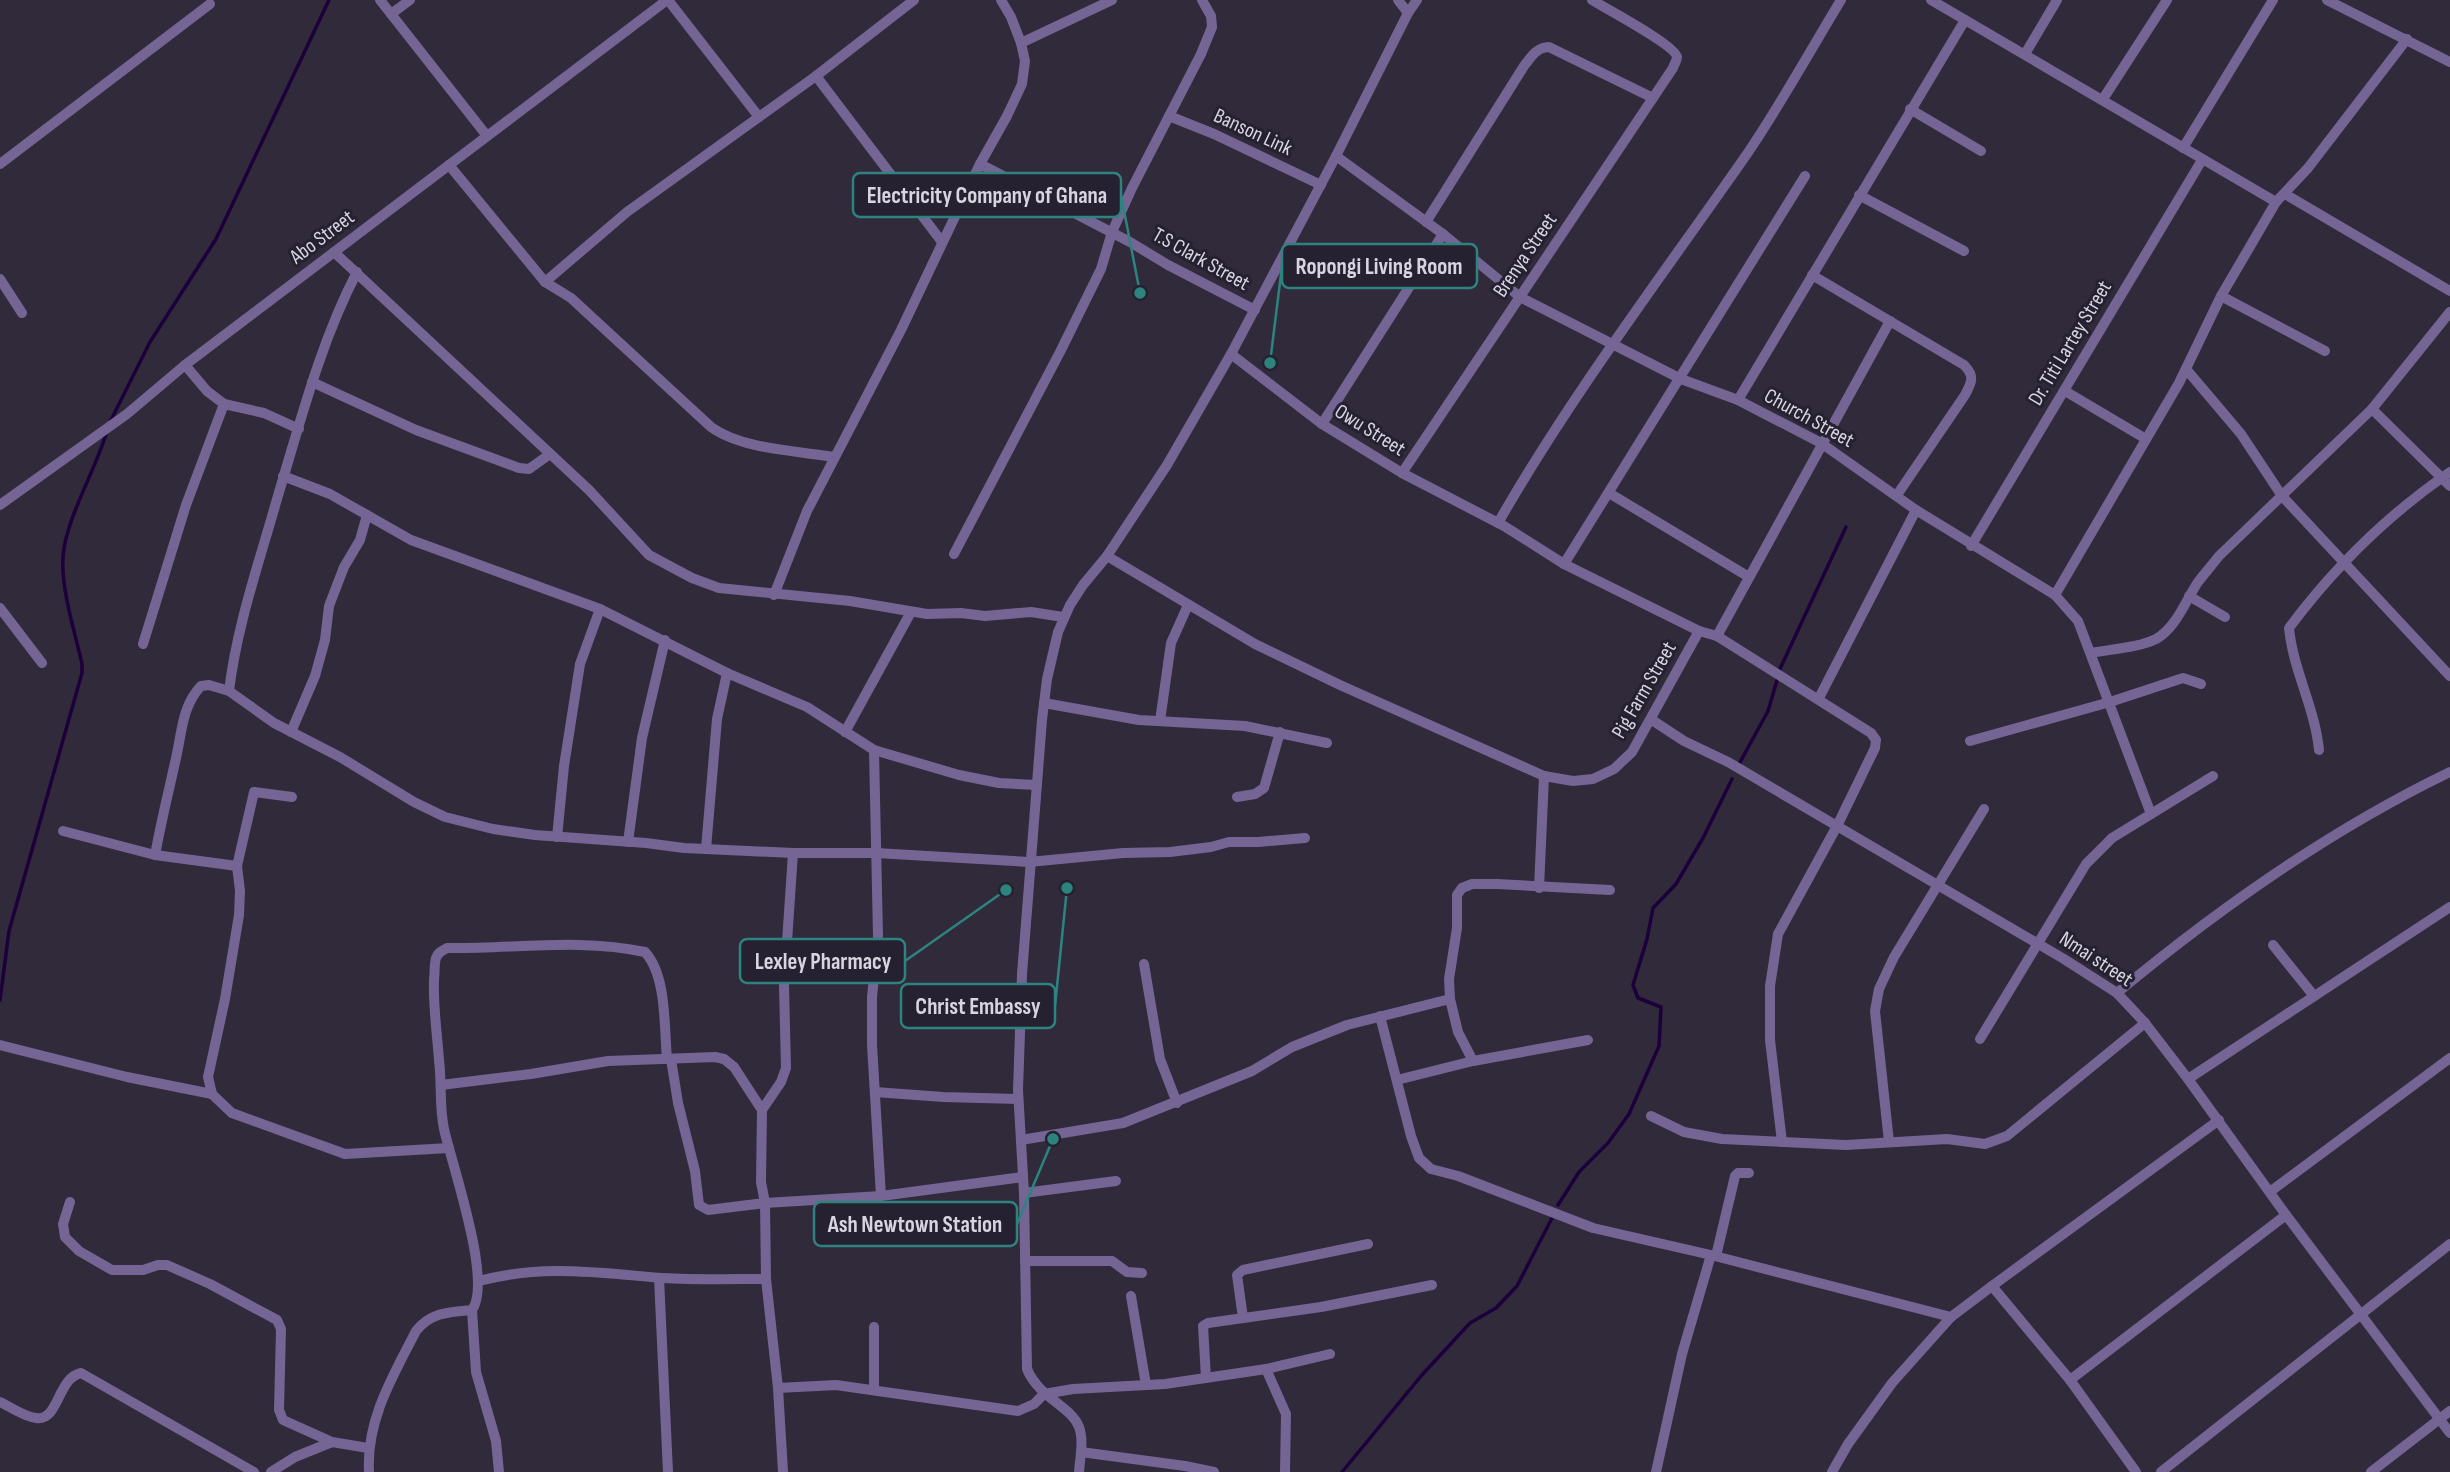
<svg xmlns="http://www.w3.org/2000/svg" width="2450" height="1472" font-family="'Sofia Sans Condensed',sans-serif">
	<rect width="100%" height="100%" fill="#302a3b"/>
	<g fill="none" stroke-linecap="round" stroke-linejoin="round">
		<!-- stream -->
		<g stroke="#1c003c" stroke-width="3.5">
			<polyline points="111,420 150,342 216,239 329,0"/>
			<polyline points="1779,671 1846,527"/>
			<polyline points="1739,764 1768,711 1778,677"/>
			<path d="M0 1000 9 931 82 673V664C75 632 61 590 63 557 65 521 95 471 106 434"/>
			<polyline points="1558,1205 1579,1172 1608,1143 1629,1114 1659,1046 1661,1007 1638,998 1633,985 1647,939 1653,908 1676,884 1703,838 1732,779"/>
			<polyline points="1342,1472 1421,1376 1470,1323 1496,1308 1517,1286 1552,1218"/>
		</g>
		<!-- minor -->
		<g stroke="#746595" stroke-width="10">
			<polyline points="380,0 487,136"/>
			<polyline points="668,0 759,117"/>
			<polyline points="1398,0 1408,13"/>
			<polyline points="1931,0 2276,202"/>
			<polyline points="2327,0 2450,62"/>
			<polyline points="391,14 410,0"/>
			<polyline points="1021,43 1112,0"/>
			<polyline points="2025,54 2057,0"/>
			<polyline points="816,76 942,242"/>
			<polyline points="2103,99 2167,0"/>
			<polyline points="1910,109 1981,151"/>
			<polyline points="1169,116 1214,134 1321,185"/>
			<polyline points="2183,148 2273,0"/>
			<polyline points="1336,156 1443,234 1520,297 1681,379 1738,400 1821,443 1916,510 2055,595 2078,621 2151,814"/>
			<polyline points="0,164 210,4"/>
			<polyline points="980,164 1130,242 1168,265 1255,310"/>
			<path d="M449 165 545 282 571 298 711 427C741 449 797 451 834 457"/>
			<polyline points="2285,194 2450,291"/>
			<polyline points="1859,195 1964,251"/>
			<path d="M1426 222 1524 66C1531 57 1537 47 1549 47L1653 98"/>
			<polyline points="334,252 589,490 649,555 692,578 719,588 850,601 927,614 961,613 985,616 1031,612 1063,617"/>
			<path d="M1812 275 1964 365C1975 376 1972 382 1965 395L1897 495"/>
			<polyline points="0,279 22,313"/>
			<polyline points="545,282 627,212 816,76 914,0"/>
			<polyline points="2221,296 2325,351"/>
			<polyline points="185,365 207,391 224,404 264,413 299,429"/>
			<polyline points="2186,369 2241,434 2282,496 2450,676"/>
			<polyline points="312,382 416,430 519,468 529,469 550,454"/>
			<polyline points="2065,391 2146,439"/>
			<polyline points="1738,400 1965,20"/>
			<polyline points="2372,409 2450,486"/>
			<polyline points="1322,424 1443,234"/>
			<path d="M1402 473 1673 68C1674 64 1677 61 1677 57 1675 45 1605 8 1592 0"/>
			<polyline points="283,476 330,494 411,540 600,609 727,673 807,707 874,750 959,775 999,783 1037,785"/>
			<polyline points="1609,493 1749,577"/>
			<polyline points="0,505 127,414 185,365 667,0"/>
			<path d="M1498 523C1572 394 1662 276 1747 154 1781 104 1810 51 1841 0"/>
			<polyline points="1971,546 2202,160"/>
			<polyline points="954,554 1060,352 1101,269 1112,232 1132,188 1201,54 1212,27 1211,16 1202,0"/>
			<polyline points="1107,556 1255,644 1340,685 1544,776 1573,781 1593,779 1614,769 1632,752 1699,631 1564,564 1504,526 1402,473 1322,424 1231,354"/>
			<polyline points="1564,564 1805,176"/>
			<polyline points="774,595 807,511 901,330 980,164 1007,116 1022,84 1025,61 1021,43 1011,17 1001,0"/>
			<polyline points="2055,595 2179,383 2221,296 2276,202 2308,168 2407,39"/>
			<polyline points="2189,596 2225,617"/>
			<polyline points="0,608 42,663"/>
			<polyline points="1699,631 1717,636 1871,733 1876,740 1875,748 1837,826 1778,934 1770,986 1770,1040 1782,1142"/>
			<polyline points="1717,636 1890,321"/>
			<polyline points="143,644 186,505 224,404"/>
			<path d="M2091 653C2111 649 2138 648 2156 639 2176 628 2186 600 2198 582 2205 573 2212 565 2219 556L2372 409 2450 312"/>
			<path d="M229 691C237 625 259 563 277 499 300 423 320 343 357 272"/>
			<polyline points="1819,698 1916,510"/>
			<polyline points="1044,703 1139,720 1245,726 1327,743"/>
			<polyline points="1652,720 1684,741 1728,762 1837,826 2064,959 2117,993 2145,1023 2188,1079 2286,1215 2450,1433"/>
			<polyline points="1160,721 1171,643 1188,605"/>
			<polyline points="291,732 315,676 325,640 329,606 344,567 360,540 367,515"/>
			<polyline points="845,732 911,612"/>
			<polyline points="1970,741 2110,702 2183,678 2201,684"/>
			<polyline points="874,750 878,936 872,997 872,1045 881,1196"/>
			<path d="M2319 750C2315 708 2293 670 2289 628 2333 569 2389 514 2450 472"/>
			<polyline points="292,797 254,792 237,866 240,891 239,915 225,999 208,1077 212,1094 232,1113 345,1154 449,1148"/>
			<polyline points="1237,797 1255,794 1264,788 1280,732"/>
			<polyline points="63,831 155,855 237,866"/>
			<polyline points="557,837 564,766 580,664 600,609"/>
			<polyline points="628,842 642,738 665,640"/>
			<polyline points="706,849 717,719 727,673"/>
			<path d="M155 855C161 822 169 790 176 758 182 732 182 706 201 686L209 685 229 691 274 723 340 757 414 802 445 817 493 829 535 835 646 843 684 848 793 853H876L1029 862 1123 853 1170 852 1211 847 1229 842H1258L1305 838"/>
			<polyline points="1539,888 1544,776"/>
			<polyline points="2273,945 2314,996"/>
			<polyline points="1144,964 1160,1059 1177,1103"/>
			<path d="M2117 993C2218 909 2332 829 2450 772"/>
			<polyline points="1380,1016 1411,1136 1419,1158 1431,1169 1458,1176 1593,1228 1711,1255 1951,1317 1992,1286"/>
			<polyline points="1980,1039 2086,864 2112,838 2213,776"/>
			<polyline points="0,1045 127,1077 212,1094"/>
			<polyline points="671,1059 678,1103 695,1171 699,1205 708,1210 765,1203 766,1279 778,1388 783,1472"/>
			<polyline points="1473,1061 1458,1032 1450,999 1449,979 1457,928 1457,895 1462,888 1472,884 1497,884 1610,890"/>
			<polyline points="2188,1079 2450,907"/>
			<polyline points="1397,1080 1473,1061 1588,1040"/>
			<polyline points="441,1085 531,1074 608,1061 715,1057 724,1059 734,1067 762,1110 761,1182 765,1203 881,1196 1023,1177"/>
			<polyline points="875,1092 943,1097 1018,1099"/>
			<polyline points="762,1110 781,1082 786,1068 784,986 793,853"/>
			<polyline points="1651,1116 1684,1132 1722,1139 1846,1145 1947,1139 1985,1144 2007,1136 2145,1023"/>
			<polyline points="1021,1140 1123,1123 1252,1071 1292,1047 1347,1025 1450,999"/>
			<polyline points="1889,1142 1875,1011 1879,989 1894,957 1984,809"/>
			<polyline points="2271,1191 2450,1058"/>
			<polyline points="1024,1193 1116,1181"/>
			<polyline points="70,1202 63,1224 65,1237 79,1251 112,1270 143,1270 158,1265 167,1265 210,1284 277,1320 281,1329 279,1410 283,1420 332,1442 368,1448"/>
			<polyline points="1716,1256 1735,1176 1738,1173 1749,1173"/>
			<polyline points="1025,1261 1112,1261 1127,1272 1142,1273"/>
			<polyline points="659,1278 668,1472"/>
			<path d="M479 1281C542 1264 599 1273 663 1278 697 1280 732 1279 766 1279"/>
			<polyline points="1131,1296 1146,1385"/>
			<polyline points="472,1310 476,1372 496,1441 499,1472"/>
			<polyline points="1243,1318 1237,1275 1243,1270 1368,1244"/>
			<polyline points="874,1327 874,1390"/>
			<polyline points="1266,1369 1286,1414 1285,1472"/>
			<polyline points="1206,1378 1203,1326 1208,1323 1321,1307 1432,1285"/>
			<polyline points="2070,1380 1992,1286 2219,1120"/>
			<polyline points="778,1388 836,1385 1018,1411 1034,1404 1044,1394 1073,1389 1165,1384 1266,1369 1330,1354"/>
			<path d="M0 1402C11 1407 24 1417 36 1418 59 1422 57 1378 81 1373L254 1472"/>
			<polyline points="1081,1452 1185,1466 1214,1472"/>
			<polyline points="271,1472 295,1457 332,1442"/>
			<path d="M369 1472C366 1420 393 1376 416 1331 431 1312 450 1312 472 1310 493 1282 452 1165 444 1129 439 1105 442 1083 439 1060 437 1032 433 1007 434 980 435 973 434 965 436 958 438 952 442 951 447 948 513 949 580 938 645 952 667 976 664 1027 667 1059"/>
			<path d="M1079 1472C1080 1458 1084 1440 1079 1427 1071 1406 1039 1398 1027 1369L1024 1193 1018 1090 1022 974 1042 720 1047 679 1058 632 1070 605 1083 585 1107 556 1167 465 1231 354 1336 156 1408 13 1417 0"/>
			<polyline points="1656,1472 1682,1354 1711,1255"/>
			<polyline points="1832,1472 1848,1444 1892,1383 1951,1317"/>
			<polyline points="2136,1472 2070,1380 2286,1215"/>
			<polyline points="2161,1472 2450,1244"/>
			<polyline points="2371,1472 2450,1411"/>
		</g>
	</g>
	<g text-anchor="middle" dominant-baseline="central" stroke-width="6" stroke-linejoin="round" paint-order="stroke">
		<!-- street labels -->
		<g font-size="21" fill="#d8d5e0" stroke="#262131">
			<text transform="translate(1253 132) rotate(25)">Banson Link</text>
			<text transform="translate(322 237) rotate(-37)">Abo Street</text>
			<text transform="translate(1525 255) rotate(-56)">Brenya Street</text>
			<text transform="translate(1201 259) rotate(29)">T.S Clark Street</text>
			<text transform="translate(2070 343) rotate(-59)">Dr. Titi Lartey Street</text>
			<text transform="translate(1809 418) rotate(29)">Church Street</text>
			<text transform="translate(1370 430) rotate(32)">Owu Street</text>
			<text transform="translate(1644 690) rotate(-60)">Pig Farm Street</text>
			<text transform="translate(2096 959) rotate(33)">Nmai street</text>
		</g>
	</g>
	<!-- callouts -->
	<path fill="none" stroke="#2d847f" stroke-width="2.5" d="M1140 293L1121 195M1270 363L1282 266M1006 890L905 961M1067 888L1055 1006M1053 1139L1017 1224"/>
	<g fill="#2d847f" stroke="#262131" stroke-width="2.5">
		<circle cx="1140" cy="293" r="7"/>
		<circle cx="1270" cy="363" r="7"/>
		<circle cx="1006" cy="890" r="7"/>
		<circle cx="1067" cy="888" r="7"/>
		<circle cx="1053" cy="1139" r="7"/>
	</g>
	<g fill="#262131" stroke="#2d847f" stroke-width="2.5">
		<rect x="853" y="173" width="268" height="44" rx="7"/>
		<rect x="1282" y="244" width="195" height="44" rx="7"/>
		<rect x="740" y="939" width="165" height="44" rx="7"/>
		<rect x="901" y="984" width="154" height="44" rx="7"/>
		<rect x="814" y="1202" width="203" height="44" rx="7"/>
	</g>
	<g font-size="23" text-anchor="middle" font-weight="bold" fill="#d8d5e0">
		<text x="987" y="203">Electricity Company of Ghana</text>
		<text x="1379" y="274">Ropongi Living Room</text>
		<text x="823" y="969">Lexley Pharmacy</text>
		<text x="978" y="1014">Christ Embassy</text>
		<text x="915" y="1232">Ash Newtown Station</text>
	</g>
</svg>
